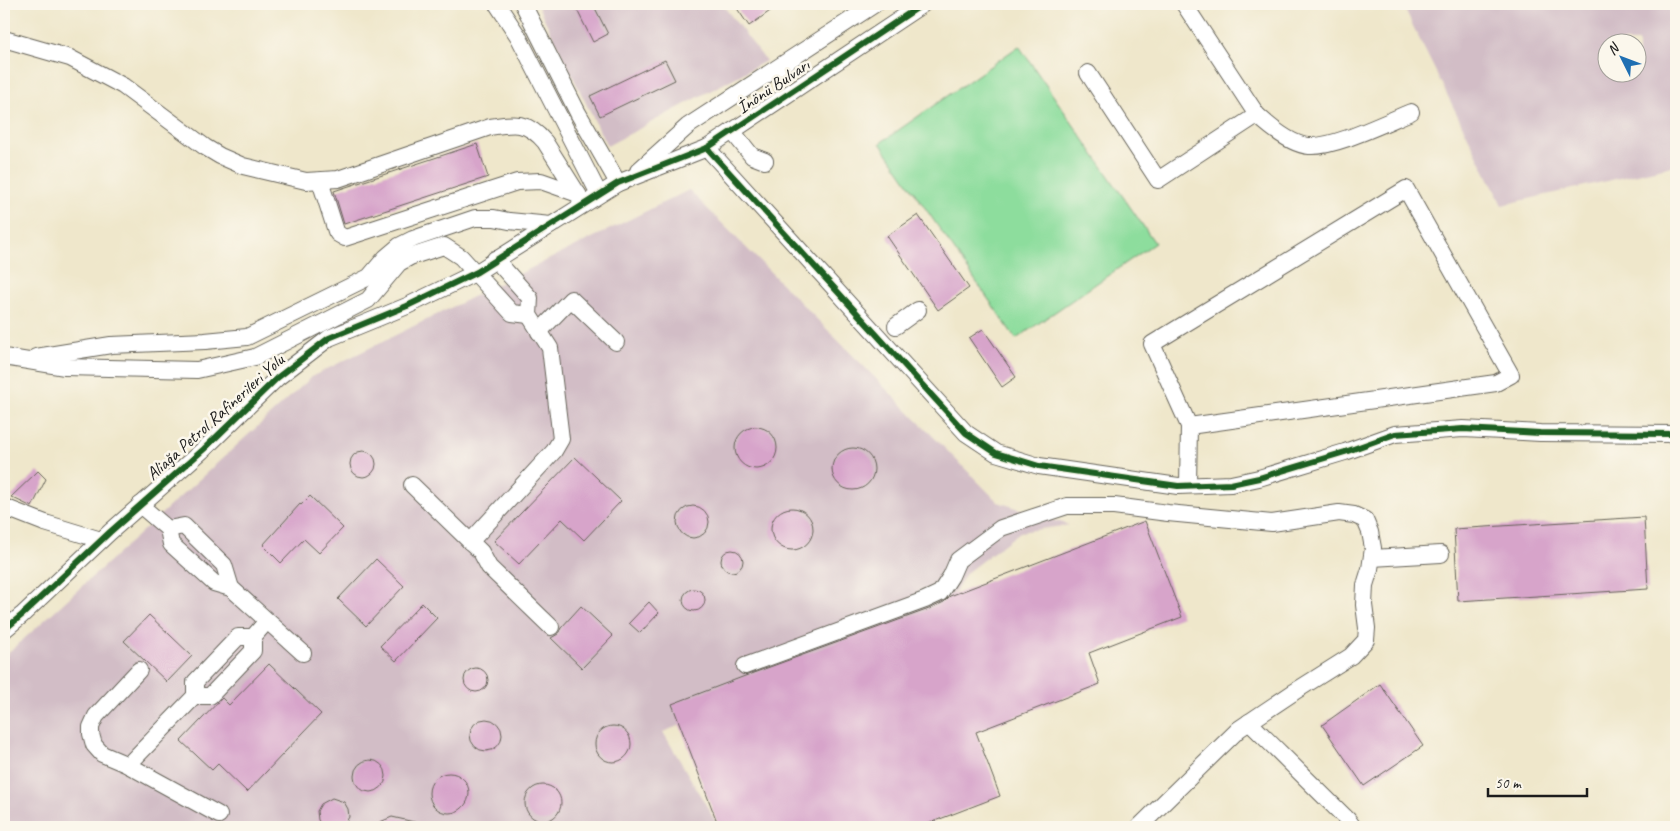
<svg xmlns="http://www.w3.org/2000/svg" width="1680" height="831" font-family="Caveat,sans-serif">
	<rect width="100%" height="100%" fill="#fbf7ec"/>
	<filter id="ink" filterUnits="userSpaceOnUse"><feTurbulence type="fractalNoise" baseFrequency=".02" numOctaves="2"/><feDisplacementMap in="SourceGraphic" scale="10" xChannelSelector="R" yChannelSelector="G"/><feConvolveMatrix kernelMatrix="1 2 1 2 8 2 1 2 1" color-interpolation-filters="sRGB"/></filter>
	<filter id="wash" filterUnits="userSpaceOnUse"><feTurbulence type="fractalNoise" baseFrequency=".0096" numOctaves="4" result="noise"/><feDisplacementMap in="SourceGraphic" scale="20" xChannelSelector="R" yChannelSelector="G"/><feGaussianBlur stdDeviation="1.12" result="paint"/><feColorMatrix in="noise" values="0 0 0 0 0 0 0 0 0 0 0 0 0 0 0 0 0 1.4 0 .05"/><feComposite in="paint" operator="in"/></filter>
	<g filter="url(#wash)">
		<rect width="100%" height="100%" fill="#efe7cb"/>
		<!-- industrial -->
		<g fill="#d2bdc6" fill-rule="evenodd">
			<polygon points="537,4 722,4 766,61 607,146"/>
			<path d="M1402 4H1676V165L1502 205ZM1608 42H1638V72H1608Z"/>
			<polygon points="689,190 998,502 1069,525 1020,532 966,573 938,622 663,732 719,827 4,827 4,657 313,376"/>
		</g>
		<!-- green -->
		<polygon fill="#8ddd9d" stroke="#547c5c" points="1019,46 1155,243 1016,339 880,143"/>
		<g id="blocks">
			<!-- building -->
			<g fill="#d7a4ca">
				<polygon points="574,4 593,4 608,34 593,42"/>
				<polygon points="734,4 780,4 749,26"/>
				<polygon points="665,60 675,80 600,116 590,96"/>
				<polygon points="477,144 488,177 344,224 334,191"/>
				<polygon points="918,215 969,288 938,310 887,236"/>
				<polygon points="983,329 1016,377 1002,387 969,338"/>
				<circle cx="756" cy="448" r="21"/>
				<circle cx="853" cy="469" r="21"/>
				<circle cx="363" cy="464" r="13"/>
				<polygon points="575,457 621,501 584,540 562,519 519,564 494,541"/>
				<polygon points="38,471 46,479 32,507 11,497"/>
				<polygon points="310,496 343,528 319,553 304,539 281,563 263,545 300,504 301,505"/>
				<circle cx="693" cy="522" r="16"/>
				<circle cx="792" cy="529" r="21"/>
				<polygon points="1644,517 1648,589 1458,601 1454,529"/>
				<polygon points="1145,521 1182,617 1089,653 1100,684 976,732 1000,796 919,827 719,827 672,704 745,676 929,609 944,602 950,596"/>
				<circle cx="732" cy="561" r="11"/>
				<polygon points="376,559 404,586 366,626 338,599"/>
				<circle cx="694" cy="600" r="11"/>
				<polygon points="649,602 659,613 640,633 629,623"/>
				<polygon points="422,603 437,618 396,661 380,646"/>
				<polygon points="581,606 613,636 582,668 551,638 558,634 561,628"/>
				<polygon points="149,615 192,656 167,682 124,641"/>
				<polygon points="269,664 321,714 247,792 218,764 212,770 181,741 222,698 229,705"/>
				<circle cx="476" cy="680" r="12"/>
				<polygon points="1380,684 1423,746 1364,786 1322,725"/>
				<circle cx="486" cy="735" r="16"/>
				<circle cx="613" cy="744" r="18"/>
				<circle cx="370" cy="776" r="16"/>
				<circle cx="449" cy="793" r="20"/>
				<circle cx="543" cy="803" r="18"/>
				<polygon points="332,798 344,802 348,809 349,817 343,827 323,827 318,820 317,811 321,804"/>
				<polygon points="392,817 423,824 423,827 368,827"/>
			</g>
		</g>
	</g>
	<g filter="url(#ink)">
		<use href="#blocks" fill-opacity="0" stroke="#666359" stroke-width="1"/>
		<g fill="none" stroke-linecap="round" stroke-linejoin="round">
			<defs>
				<g id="minor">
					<polyline points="497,4 518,36 599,194"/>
					<polyline points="523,4 578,113 618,183"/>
					<path d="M1184 4 1257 115C1269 126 1292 145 1309 146 1334 148 1386 122 1411 112"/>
					<path d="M4 39 70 58 123 86 205 147 220 156 243 166 306 181 338 179 490 127C515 123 527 121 545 142L584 204"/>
					<polyline points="1088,73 1158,180 1257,115"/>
					<polyline points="732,131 752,156 765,161"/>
					<polyline points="707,148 966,433 996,453 1039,466 1178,486 1231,484 1259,478 1345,452 1395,434 1463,429 1540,433 1676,434"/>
					<polyline points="638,171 688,126 875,4"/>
					<polyline points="320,181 336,231 338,234 345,238 517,182 541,181 578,194"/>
					<polyline points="896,326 918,310"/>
					<polyline points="539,332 571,299 616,342"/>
					<polyline points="4,357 65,367 197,370 255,357 368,300 399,263 410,257 444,246 461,257 512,313 529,315"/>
					<polyline points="36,357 111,345 205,341 247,337 369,277 386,257 399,246 413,239 475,218 494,218 509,221 551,225"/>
					<polyline points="412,485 481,552 489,567 551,627"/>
					<polyline points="1188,485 1189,426 1152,344 1406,189 1511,375 1496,383 1189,426"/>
					<polyline points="140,505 168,529 171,544 214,583 231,588 303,653"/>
					<polyline points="4,507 45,523 101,540"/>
					<polyline points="168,529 184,526 224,565 231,588"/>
					<polyline points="470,542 554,451 561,439 550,348 529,315 530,298 495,259"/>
					<polyline points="1372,558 1441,554"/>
					<polyline points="4,630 22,615 110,532 204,449 277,378 329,338 407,306 477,272 618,183 707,148 923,4"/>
					<polyline points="745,666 925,600 940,593 951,576 958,560 1001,528 1067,506 1114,506 1168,513 1272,523 1339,513 1354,515 1365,520 1370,532 1373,548 1370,569 1365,585 1364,605 1367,628 1366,640 1351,656 1294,692 1239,729 1139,827"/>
					<polyline points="139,670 96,716 91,727 91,734 94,745 102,754 128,765 219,815"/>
					<polyline points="195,696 195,682 238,637 253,637"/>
					<polyline points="1249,722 1348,820 1353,827"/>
					<polyline points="128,765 195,696 210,696 253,651 253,637 267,621"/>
				</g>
			</defs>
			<!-- minor casing -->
			<use href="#minor" stroke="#666359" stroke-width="18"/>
			<!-- minor -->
			<use href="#minor" stroke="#fff" stroke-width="16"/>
			<defs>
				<g id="cycleway">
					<polyline points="707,148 966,433 996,453 1039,466 1178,486 1231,484 1259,478 1345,452 1395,434 1463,429 1540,433 1676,434"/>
					<polyline points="4,630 22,615 110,532 204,449 277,378 329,338 407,306 477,272 618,183 707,148 923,4"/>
				</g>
			</defs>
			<!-- cycleway casing -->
			<use href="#cycleway" stroke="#fbf7ec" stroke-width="9"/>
			<!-- cycleway -->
			<use href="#cycleway" stroke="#1b5e20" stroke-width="6"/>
		</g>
	</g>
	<g text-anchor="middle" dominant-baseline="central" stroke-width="5" stroke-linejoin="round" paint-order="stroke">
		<!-- street labels -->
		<g font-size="18" fill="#1c1c1c" stroke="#fbf7ec">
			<text transform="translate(773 86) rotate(-34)">İnönü Bulvarı</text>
			<text transform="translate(215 417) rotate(-42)">Aliağa Petrol Rafinerileri Yolu</text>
		</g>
	</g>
	<!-- margin -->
	<rect width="1680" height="831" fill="none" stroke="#fbf7ec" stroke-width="20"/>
	<!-- north arrow -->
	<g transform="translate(1622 58) rotate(312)"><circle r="24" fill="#fbf7ec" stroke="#a29f99"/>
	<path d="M0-4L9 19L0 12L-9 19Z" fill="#1f6fb2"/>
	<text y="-8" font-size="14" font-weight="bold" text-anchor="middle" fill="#1c1c1c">N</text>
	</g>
	<!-- scale -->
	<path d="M1488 788v8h99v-8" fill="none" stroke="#1c1c1c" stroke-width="2.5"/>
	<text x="1495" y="788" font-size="15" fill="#1c1c1c" stroke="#fbf7ec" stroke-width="4" paint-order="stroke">50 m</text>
</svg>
